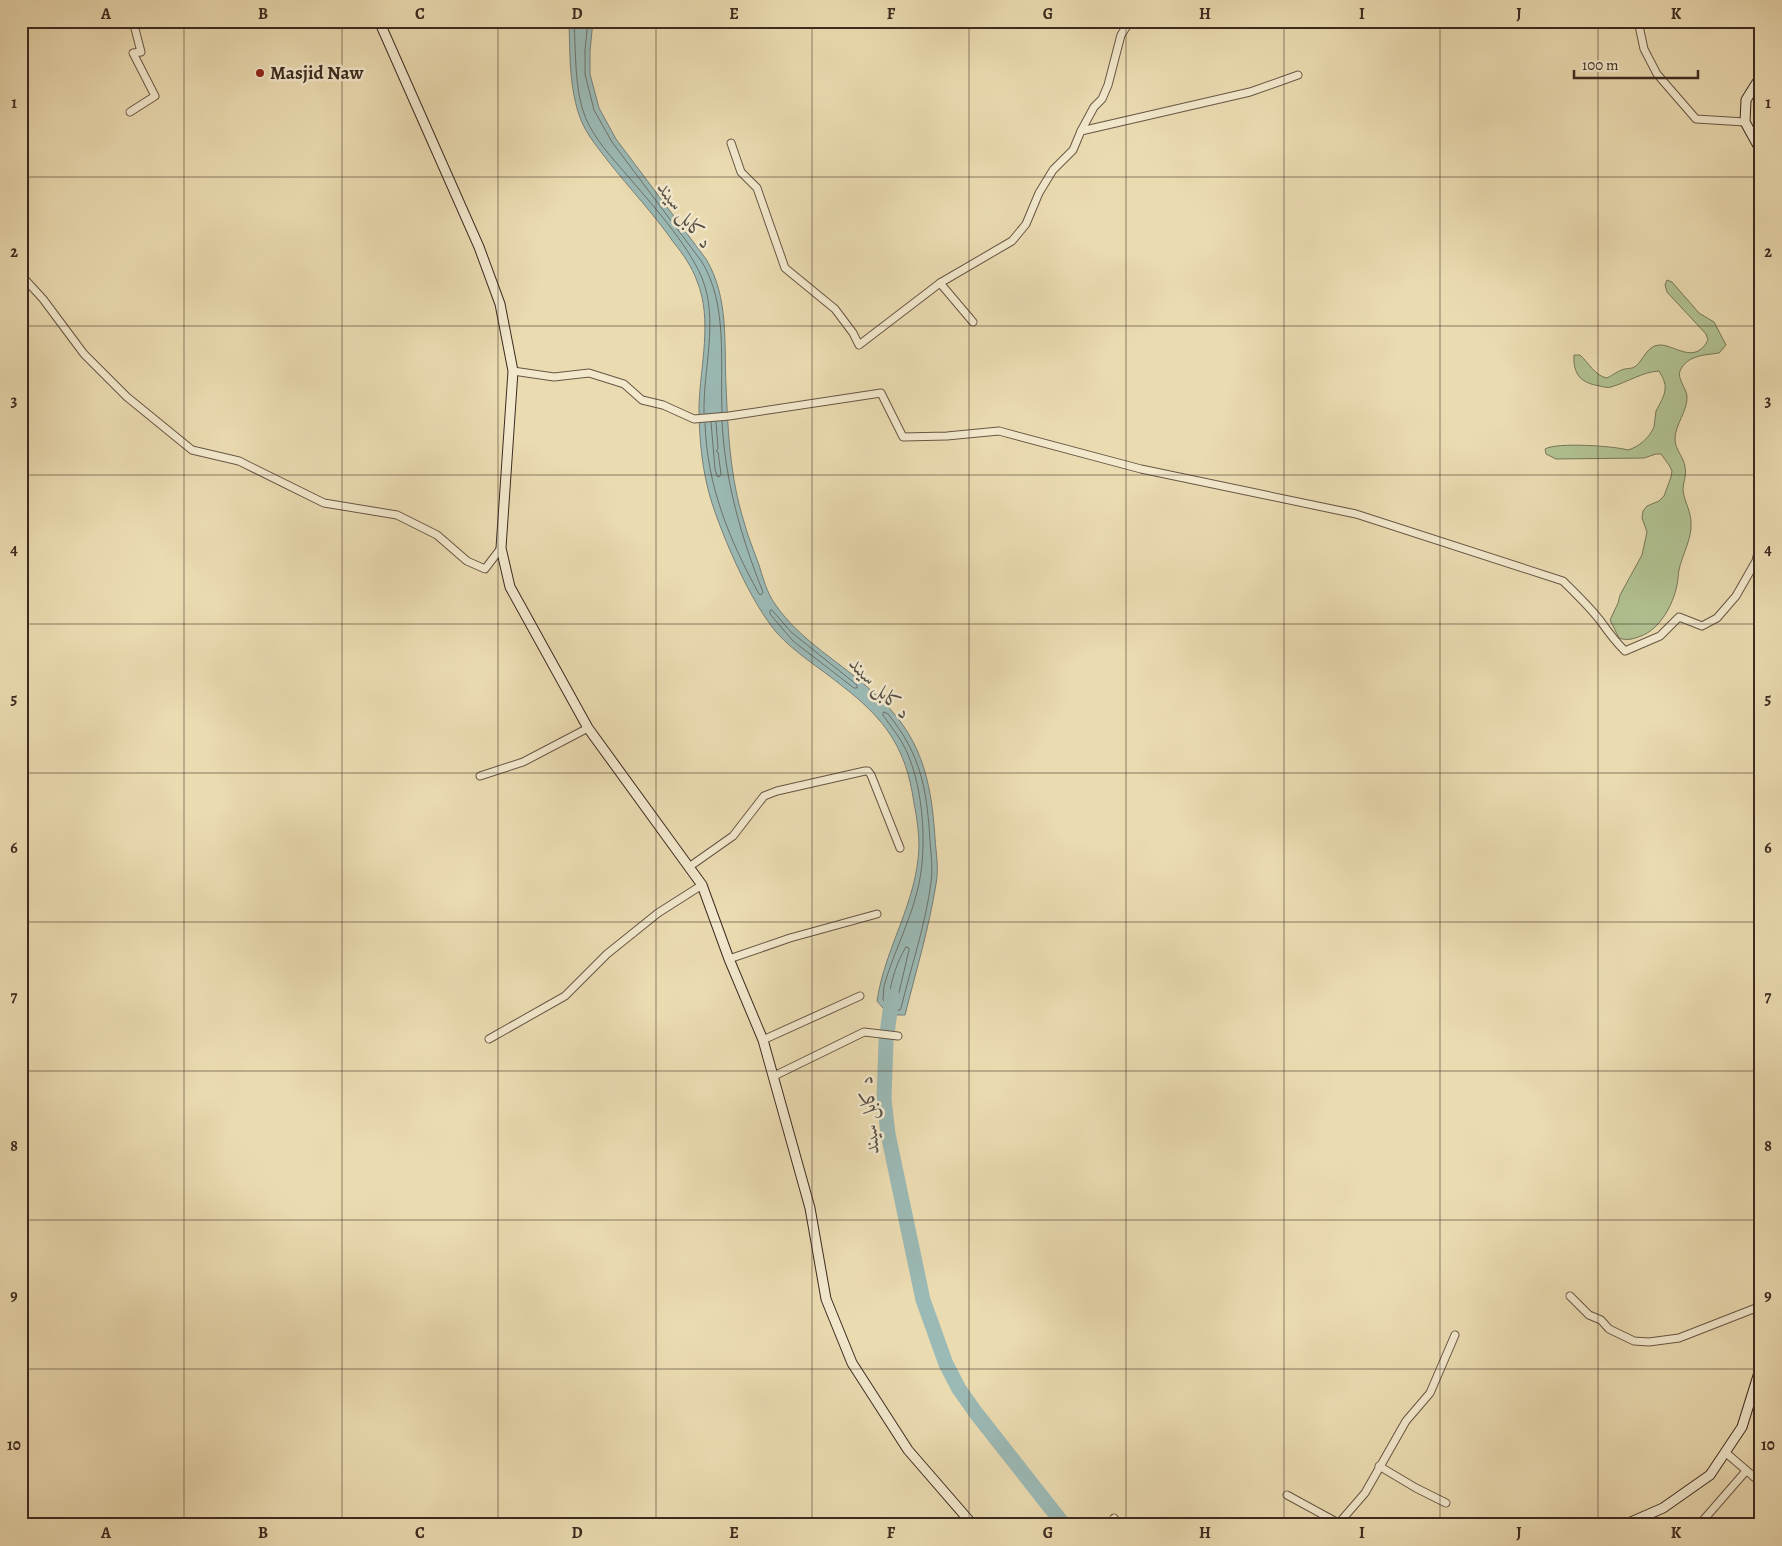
<svg xmlns="http://www.w3.org/2000/svg" width="1782" height="1546" font-family="Alegreya,Amiri,serif">
	<rect width="100%" height="100%" fill="#ebdbb1"/>
	<filter id="stains"><feTurbulence type="fractalNoise" baseFrequency=".004" numOctaves="4"/><feColorMatrix values="0 0 0 0 .2 0 0 0 0 .09 0 0 0 0 .02 0 0 0 .5 -.17"/></filter>
	<radialGradient id="worn" r=".72"><stop offset=".6" stop-color="#630" stop-opacity="0"/><stop offset="1" stop-color="#630" stop-opacity=".3"/></radialGradient>
	<!-- green -->
	<path fill="#b1c191" stroke="#777658" d="M1667 280 1672 282 1699 313 1714 322 1726 345 1719 353C1705 355 1687 355 1680 371 1677 378 1686 388 1687 396 1688 411 1675 424 1675 439 1675 450 1684 457 1685 467 1687 475 1683 482 1683 490 1684 501 1691 511 1691 523 1692 539 1682 555 1679 570 1678 575 1678 581 1677 585 1673 605 1660 629 1641 636 1633 639 1627 641 1619 638L1610 620 1618 603 1620 595 1642 555 1647 532 1642 518 1643 511 1647 506 1659 501 1664 496 1671 477 1672 471 1669 465 1661 454H1656L1644 458 1556 459 1546 454 1545 449C1556 442 1614 446 1628 450 1639 447 1650 437 1654 427 1655 422 1655 416 1656 411 1659 405 1665 396 1665 389 1666 383 1662 376 1659 371 1642 372 1628 382 1611 387 1607 388 1604 387 1600 386 1581 383 1573 375 1574 355H1580C1589 363 1595 376 1607 378 1613 375 1619 370 1625 369 1629 368 1632 369 1636 366 1644 359 1647 346 1659 345 1674 344 1695 366 1708 340L1706 334 1667 292 1665 285Z"/>
	<!-- water -->
	<path fill="#9bb9b5" stroke="#758079" d="M569 21H593L590 51V74L599 108 616 139 706 259C729 297 724 343 726 385 728 432 730 477 744 522 748 537 754 551 759 565 763 578 767 593 775 604 800 641 842 663 874 693 921 735 931 778 935 838 936 853 939 869 936 884 929 928 916 971 905 1015H889L877 1001C885 947 917 903 919 847 919 832 917 818 914 803 906 747 885 719 841 685 820 668 795 653 777 633 751 603 723 538 711 500 702 470 699 438 699 407 700 366 713 320 697 281 692 267 683 254 674 243 654 214 630 189 608 161 598 148 587 135 581 120 569 90 570 53 569 21Z"/>
	<g fill="none" stroke-linecap="round" stroke-linejoin="round">
		<!-- shore -->
		<g stroke="#6c726a" stroke-width="1">
			<path d="M574 21C576 51 574 91 586 119 595 139 611 157 626 174 650 202 688 244 702 278 719 320 703 369 704 413"/>
			<path d="M588 21 585 50V74L594 110 612 142 702 262C728 305 720 363 722 412"/>
			<polyline points="711,422 715,469 717,476 719,477 721,474 718,452 716,451 718,449 716,422"/>
			<path d="M705 423C707 486 729 539 759 594L761 595 763 592C741 537 725 481 722 421"/>
			<polygon points="772,610 791,632 857,685 857,688 854,688 793,641 770,614 770,611"/>
			<path d="M884 712 888 714C921 754 927 790 930 841 931 854 933 869 931 882 926 923 911 967 901 1008L900 1010H893L883 1000 884 986C893 954 909 924 917 892 928 851 924 789 906 750 900 737 891 727 883 715Z"/>
			<path d="M906 947 909 948V950L897 1001 894 1002 889 997C891 981 897 961 906 947Z"/>
		</g>
		<!-- river -->
		<polyline stroke="#9bb9b5" stroke-width="15" points="892,996 886,1042 884,1099 888,1134 923,1300 946,1364 959,1389 976,1413 1064,1525"/>
		<defs>
			<g id="minor">
				<polyline points="1638,21 1644,49 1657,74 1696,119 1745,122"/>
				<polyline points="130,112 155,96 133,53 141,52 133,21"/>
				<polyline points="1081,131 1094,107 1102,99 1108,85 1121,35 1130,21"/>
				<polyline points="731,143 741,172 757,188 785,268 835,309 853,333 859,345 940,283 1012,241 1026,224 1039,193 1053,170 1073,150 1081,131 1250,92 1298,75"/>
				<polyline points="21,275 43,299 84,354 127,397 192,450 239,461 324,503 397,515 437,535 467,561 485,569 501,548"/>
				<polyline points="940,283 973,322"/>
				<polyline points="1761,321 1759,329 1761,331"/>
				<path d="M513 371 554 377 589 373 624 384 642 400 663 405 694 419 729 416 881 393 903 437 947 436 999 431 1141 469 1356 514 1563 581C1576 594 1591 608 1602 623 1609 633 1616 642 1625 651L1660 636 1679 617 1702 626 1717 618 1736 596 1756 561 1761 539"/>
				<polyline points="480,776 523,762 588,728"/>
				<polyline points="689,867 733,836 764,796 777,791 865,771 868,771 871,775 900,848"/>
				<polyline points="729,959 790,938 877,914"/>
				<polyline points="489,1039 565,996 607,954 658,913 702,885"/>
				<polyline points="763,1040 860,996"/>
				<polyline points="774,1076 864,1032 898,1036"/>
				<polyline points="1570,1296 1589,1315 1601,1320 1609,1329 1634,1341 1649,1342 1679,1338 1761,1306"/>
				<polyline points="1725,1452 1761,1483"/>
				<polyline points="1379,1466 1416,1488 1446,1503"/>
				<polyline points="1287,1495 1342,1525"/>
				<polyline points="1114,1518 1118,1525"/>
				<polyline points="1339,1523 1365,1493 1406,1421 1430,1393 1455,1335"/>
				<polyline points="1699,1525 1746,1471"/>
			</g>
			<g id="secondary">
				<polyline points="379,21 479,247 500,304 513,371 501,548 510,587 588,728 702,885 729,959 763,1040 810,1208 826,1299 852,1363 908,1450 973,1525"/>
				<polyline points="1761,76 1746,100 1745,122 1761,151"/>
				<polyline points="1624,1525 1663,1508 1710,1475 1742,1427 1761,1366"/>
			</g>
		</defs>
		<!-- minor casing -->
		<use href="#minor" stroke="#685644" stroke-width="9"/>
		<!-- secondary casing -->
		<use href="#secondary" stroke="#3d2a20" stroke-width="11"/>
		<!-- minor -->
		<use href="#minor" stroke="#f2e8cc" stroke-width="7"/>
		<!-- secondary -->
		<use href="#secondary" stroke="#f2e8cc" stroke-width="9"/>
	</g>
	<!-- grid -->
	<path fill="none" stroke="#3d2a20" stroke-width="1" stroke-opacity="0.55" d="M184 21V1525M342 21V1525M498 21V1525M656 21V1525M812 21V1525M969 21V1525M1126 21V1525M1284 21V1525M1440 21V1525M1598 21V1525M21 177H1761M21 326H1761M21 475H1761M21 624H1761M21 773H1761M21 922H1761M21 1071H1761M21 1220H1761M21 1369H1761"/>
	<!-- markers -->
	<circle fill="#8f2418" stroke="#f2e8cc" stroke-width="2" cx="260" cy="73" r="5"/>
	<g text-anchor="middle" dominant-baseline="central" stroke-width="5" stroke-linejoin="round" paint-order="stroke">
		<!-- poi labels -->
		<g font-size="19" font-weight="bold" fill="#3d2a20" stroke="#f2e8cc" text-anchor="start">
			<text x="270" y="73">Masjid Naw</text>
		</g>
		<!-- water labels -->
		<g font-size="20" font-style="italic" fill="#544e45" stroke="#f2e8cc">
			<text transform="translate(685 215) rotate(53)">د کابل سيند</text>
			<text transform="translate(880 688) rotate(45)">د کابل سيند</text>
			<text transform="translate(869 1115) rotate(-95)">د کابل سيند</text>
		</g>
	</g>
	<!-- margin -->
	<rect width="1782" height="1546" fill="none" stroke="#ebdbb1" stroke-width="55"/>
	<!-- scale -->
	<path d="M1574 70v8h124v-8" fill="none" stroke="#3d2a20" stroke-width="2.5"/>
	<text x="1582" y="70" font-size="15" fill="#3d2a20" stroke="#f2e8cc" stroke-width="4" paint-order="stroke">100 m</text>
	<rect x="28" y="28" width="1726" height="1490" fill="none" stroke="#3d2a20" stroke-width="2"/>
	<g font-size="16" text-anchor="middle" font-weight="bold" fill="#3d2a20">
		<text x="106" y="19">A</text>
		<text x="263" y="19">B</text>
		<text x="420" y="19">C</text>
		<text x="577" y="19">D</text>
		<text x="734" y="19">E</text>
		<text x="891" y="19">F</text>
		<text x="1048" y="19">G</text>
		<text x="1205" y="19">H</text>
		<text x="1362" y="19">I</text>
		<text x="1519" y="19">J</text>
		<text x="1676" y="19">K</text>
		<text x="14" y="108">1</text>
		<text x="1768" y="108">1</text>
		<text x="14" y="257">2</text>
		<text x="1768" y="257">2</text>
		<text x="14" y="406">3</text>
		<text x="1768" y="406">3</text>
		<text x="14" y="555">4</text>
		<text x="1768" y="555">4</text>
		<text x="14" y="704">5</text>
		<text x="1768" y="704">5</text>
		<text x="14" y="853">6</text>
		<text x="1768" y="853">6</text>
		<text x="14" y="1002">7</text>
		<text x="1768" y="1002">7</text>
		<text x="14" y="1151">8</text>
		<text x="1768" y="1151">8</text>
		<text x="14" y="1301">9</text>
		<text x="1768" y="1301">9</text>
		<text x="14" y="1450">10</text>
		<text x="1768" y="1450">10</text>
		<text x="106" y="1538">A</text>
		<text x="263" y="1538">B</text>
		<text x="420" y="1538">C</text>
		<text x="577" y="1538">D</text>
		<text x="734" y="1538">E</text>
		<text x="891" y="1538">F</text>
		<text x="1048" y="1538">G</text>
		<text x="1205" y="1538">H</text>
		<text x="1362" y="1538">I</text>
		<text x="1519" y="1538">J</text>
		<text x="1676" y="1538">K</text>
	</g>
	<rect width="100%" height="100%" filter="url(#stains)"/>
	<rect width="100%" height="100%" fill="url(#worn)"/>
</svg>
